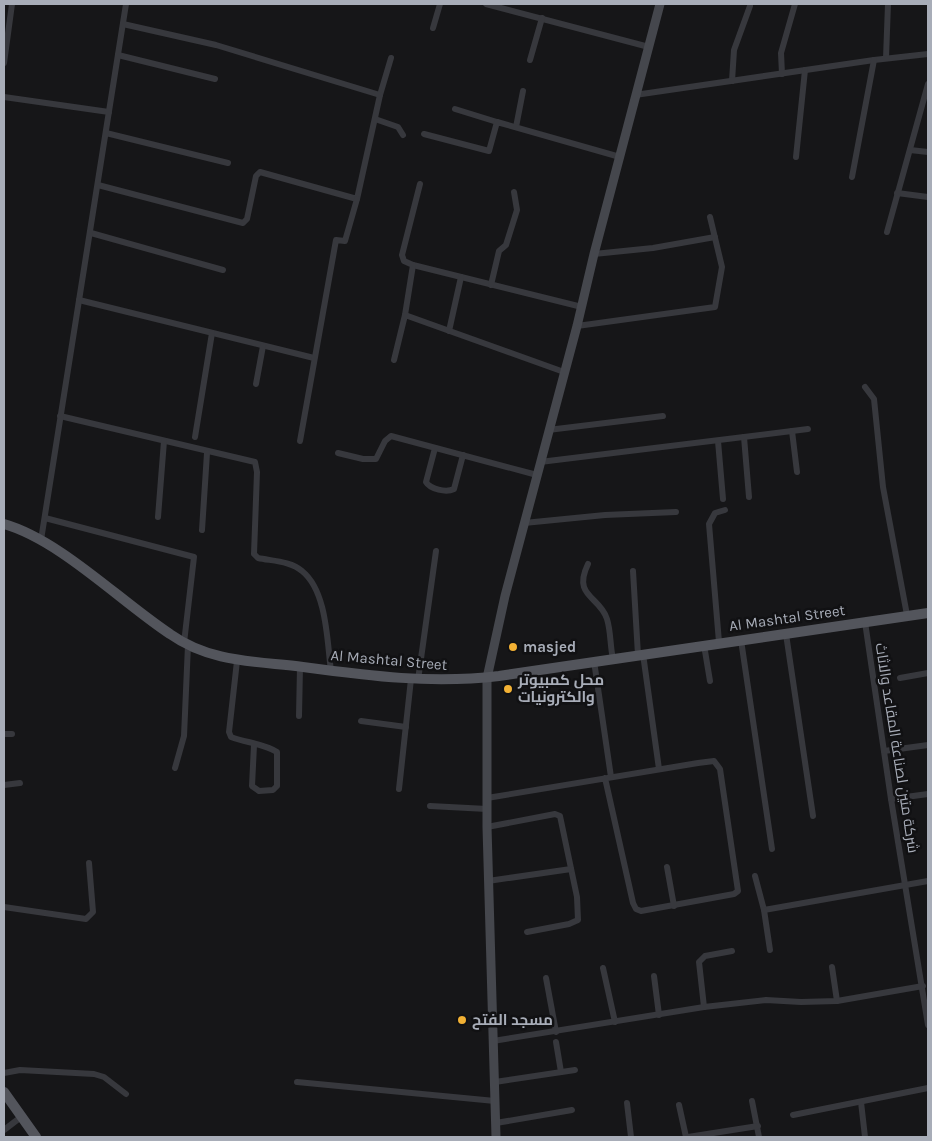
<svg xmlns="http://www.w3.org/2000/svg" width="932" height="1141" font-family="Karla,Cairo,sans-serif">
	<rect width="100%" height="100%" fill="#161618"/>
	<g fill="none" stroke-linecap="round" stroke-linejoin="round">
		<!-- street -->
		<g stroke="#37383d" stroke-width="6">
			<polyline points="486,4 649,47"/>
			<polyline points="433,28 440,4"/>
			<polyline points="118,55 215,79"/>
			<polyline points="886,58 888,4"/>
			<polyline points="530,60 542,18"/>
			<polyline points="4,63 12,4"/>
			<polyline points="782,74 781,53 795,4"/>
			<polyline points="732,81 734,50 750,6"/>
			<polyline points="380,95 391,58"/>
			<polyline points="635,95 874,60 928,54"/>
			<polyline points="4,97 109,112"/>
			<polyline points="455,109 497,122"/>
			<polyline points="375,119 398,127 403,135"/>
			<polyline points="516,127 523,91"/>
			<polyline points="106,133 228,163"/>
			<polyline points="424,134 489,151 497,122 620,157"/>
			<polyline points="910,150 928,152"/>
			<polyline points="796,157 805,70"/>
			<polyline points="852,177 874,60"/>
			<polyline points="98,185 243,223 247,219 256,176 260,172 357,199 380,95 216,45 123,24"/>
			<polyline points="897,193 928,197"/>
			<polyline points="887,232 928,84"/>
			<polyline points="91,233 223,270"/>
			<polyline points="594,254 653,248 715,237"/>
			<polyline points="413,265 582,307"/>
			<polyline points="491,285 499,251 506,245 517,210 514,192"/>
			<polyline points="79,300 314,358"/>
			<polyline points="405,315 413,265 404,261 402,255 420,184"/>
			<polyline points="577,326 715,307 722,267 710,217"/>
			<polyline points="449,331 461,277"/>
			<polyline points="394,360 405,315 564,372"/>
			<polyline points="256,384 263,346"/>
			<polyline points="865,387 874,399 883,487 907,615"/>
			<path d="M60 416 255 462 257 472 254 554 258 558C272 561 291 561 302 571 327 591 327 641 331 671"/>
			<polyline points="548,430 663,416"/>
			<polyline points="792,431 797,472"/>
			<polyline points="195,437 212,333"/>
			<polyline points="744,437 749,497"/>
			<polyline points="300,441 336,240 345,241 357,199"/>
			<polyline points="718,441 723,499"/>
			<path d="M435 448 426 482C430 489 446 493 454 489L463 455"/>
			<polyline points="338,453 363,459 376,459 385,441 391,436 537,475"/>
			<polyline points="540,462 808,429"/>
			<polyline points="158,517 164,441"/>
			<polyline points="45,518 194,557 184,643"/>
			<polyline points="524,523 605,515 676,512"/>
			<polyline points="202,530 207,453"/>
			<polyline points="41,540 126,4"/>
			<path d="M588 564C572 597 600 596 607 619 611 632 610 646 613 659"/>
			<polyline points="633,571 638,655"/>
			<polyline points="865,622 891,799 928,1025"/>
			<polyline points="786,634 813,816"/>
			<polyline points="741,640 772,849"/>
			<polyline points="719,642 709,524 715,513 725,510"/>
			<polyline points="704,645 710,681"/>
			<polyline points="643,654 659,769"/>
			<path d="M237 661 229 732 231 737C246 743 263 743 277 752V786L273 790 259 791 252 786 254 745"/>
			<polyline points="594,661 611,777"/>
			<polyline points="900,678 928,673"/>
			<polyline points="418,680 436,551"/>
			<polyline points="299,716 300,667"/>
			<polyline points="361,721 406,727"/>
			<polyline points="4,734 12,734"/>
			<polyline points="884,751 928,745"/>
			<polyline points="175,768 184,736 188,645"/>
			<polyline points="4,785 20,783"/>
			<polyline points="399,789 411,679"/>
			<polyline points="487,798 698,763 714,761 720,769 738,891 734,894 641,911 636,909 633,903 605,778"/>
			<polyline points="891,799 928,794"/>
			<polyline points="430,806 487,809"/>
			<polyline points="487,827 555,814 560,816 577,897 578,920 569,924 527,932"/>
			<polyline points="667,867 674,906"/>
			<polyline points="755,876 764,910 928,881"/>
			<polyline points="488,881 571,869"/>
			<polyline points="4,907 86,919 93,912 89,863"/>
			<polyline points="764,910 770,950"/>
			<polyline points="832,967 837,1001"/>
			<polyline points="603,968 615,1022"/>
			<polyline points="654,976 659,1015"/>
			<polyline points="546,978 556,1032"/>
			<polyline points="704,1007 699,962 705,956 732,951"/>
			<polyline points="493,1041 704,1007 766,1000 801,1002 837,1001 923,986"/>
			<polyline points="556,1042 561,1072"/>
			<polyline points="4,1073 20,1070 94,1074 104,1077 126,1094"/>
			<polyline points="297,1082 495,1101"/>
			<polyline points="495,1082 575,1070"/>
			<polyline points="752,1101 759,1137"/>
			<polyline points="861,1102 865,1137"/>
			<polyline points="627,1103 631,1137"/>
			<polyline points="679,1105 686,1137"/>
			<polyline points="793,1115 928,1088"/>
			<polyline points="496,1123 572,1110"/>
			<polyline points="4,1130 21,1117"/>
			<polyline points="688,1137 758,1126"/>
		</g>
		<!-- secondary -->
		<polyline stroke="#45474d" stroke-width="9" points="496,1137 487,827 487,678 505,596 577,326 594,254 660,4"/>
		<!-- primary -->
		<g stroke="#53555c" stroke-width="10">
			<path d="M4 524C60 540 120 601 170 634 211 663 256 661 303 667 370 676 432 684 499 676L928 613"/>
			<polyline points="4,1092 36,1137"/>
		</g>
	</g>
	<!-- markers -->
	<g fill="#f2b134" stroke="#111113" stroke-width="2">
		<circle cx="513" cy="647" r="5"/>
		<circle cx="508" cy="689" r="5"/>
		<circle cx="462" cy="1020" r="5"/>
	</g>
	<g text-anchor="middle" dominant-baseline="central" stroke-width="5" stroke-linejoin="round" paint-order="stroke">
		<!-- street labels -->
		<g font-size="15" fill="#a8adb8" stroke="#111113">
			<text transform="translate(787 618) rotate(-8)">Al Mashtal Street</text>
			<text transform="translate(389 660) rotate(5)">Al Mashtal Street</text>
			<text transform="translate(897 748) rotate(81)">شركة متين لصناعة المقاعد والاثاث</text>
		</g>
		<!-- poi labels -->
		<g font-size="15" font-weight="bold" fill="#a8adb8" stroke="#111113" text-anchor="start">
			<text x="523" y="647">masjed</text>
			<text x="518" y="680">محل كمبيوتر<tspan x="518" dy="17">والكترونيات</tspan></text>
			<text x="472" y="1020">مسجد الفتح</text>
		</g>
	</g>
	<!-- border -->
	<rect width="932" height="1141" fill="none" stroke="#a8adb8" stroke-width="10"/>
</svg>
